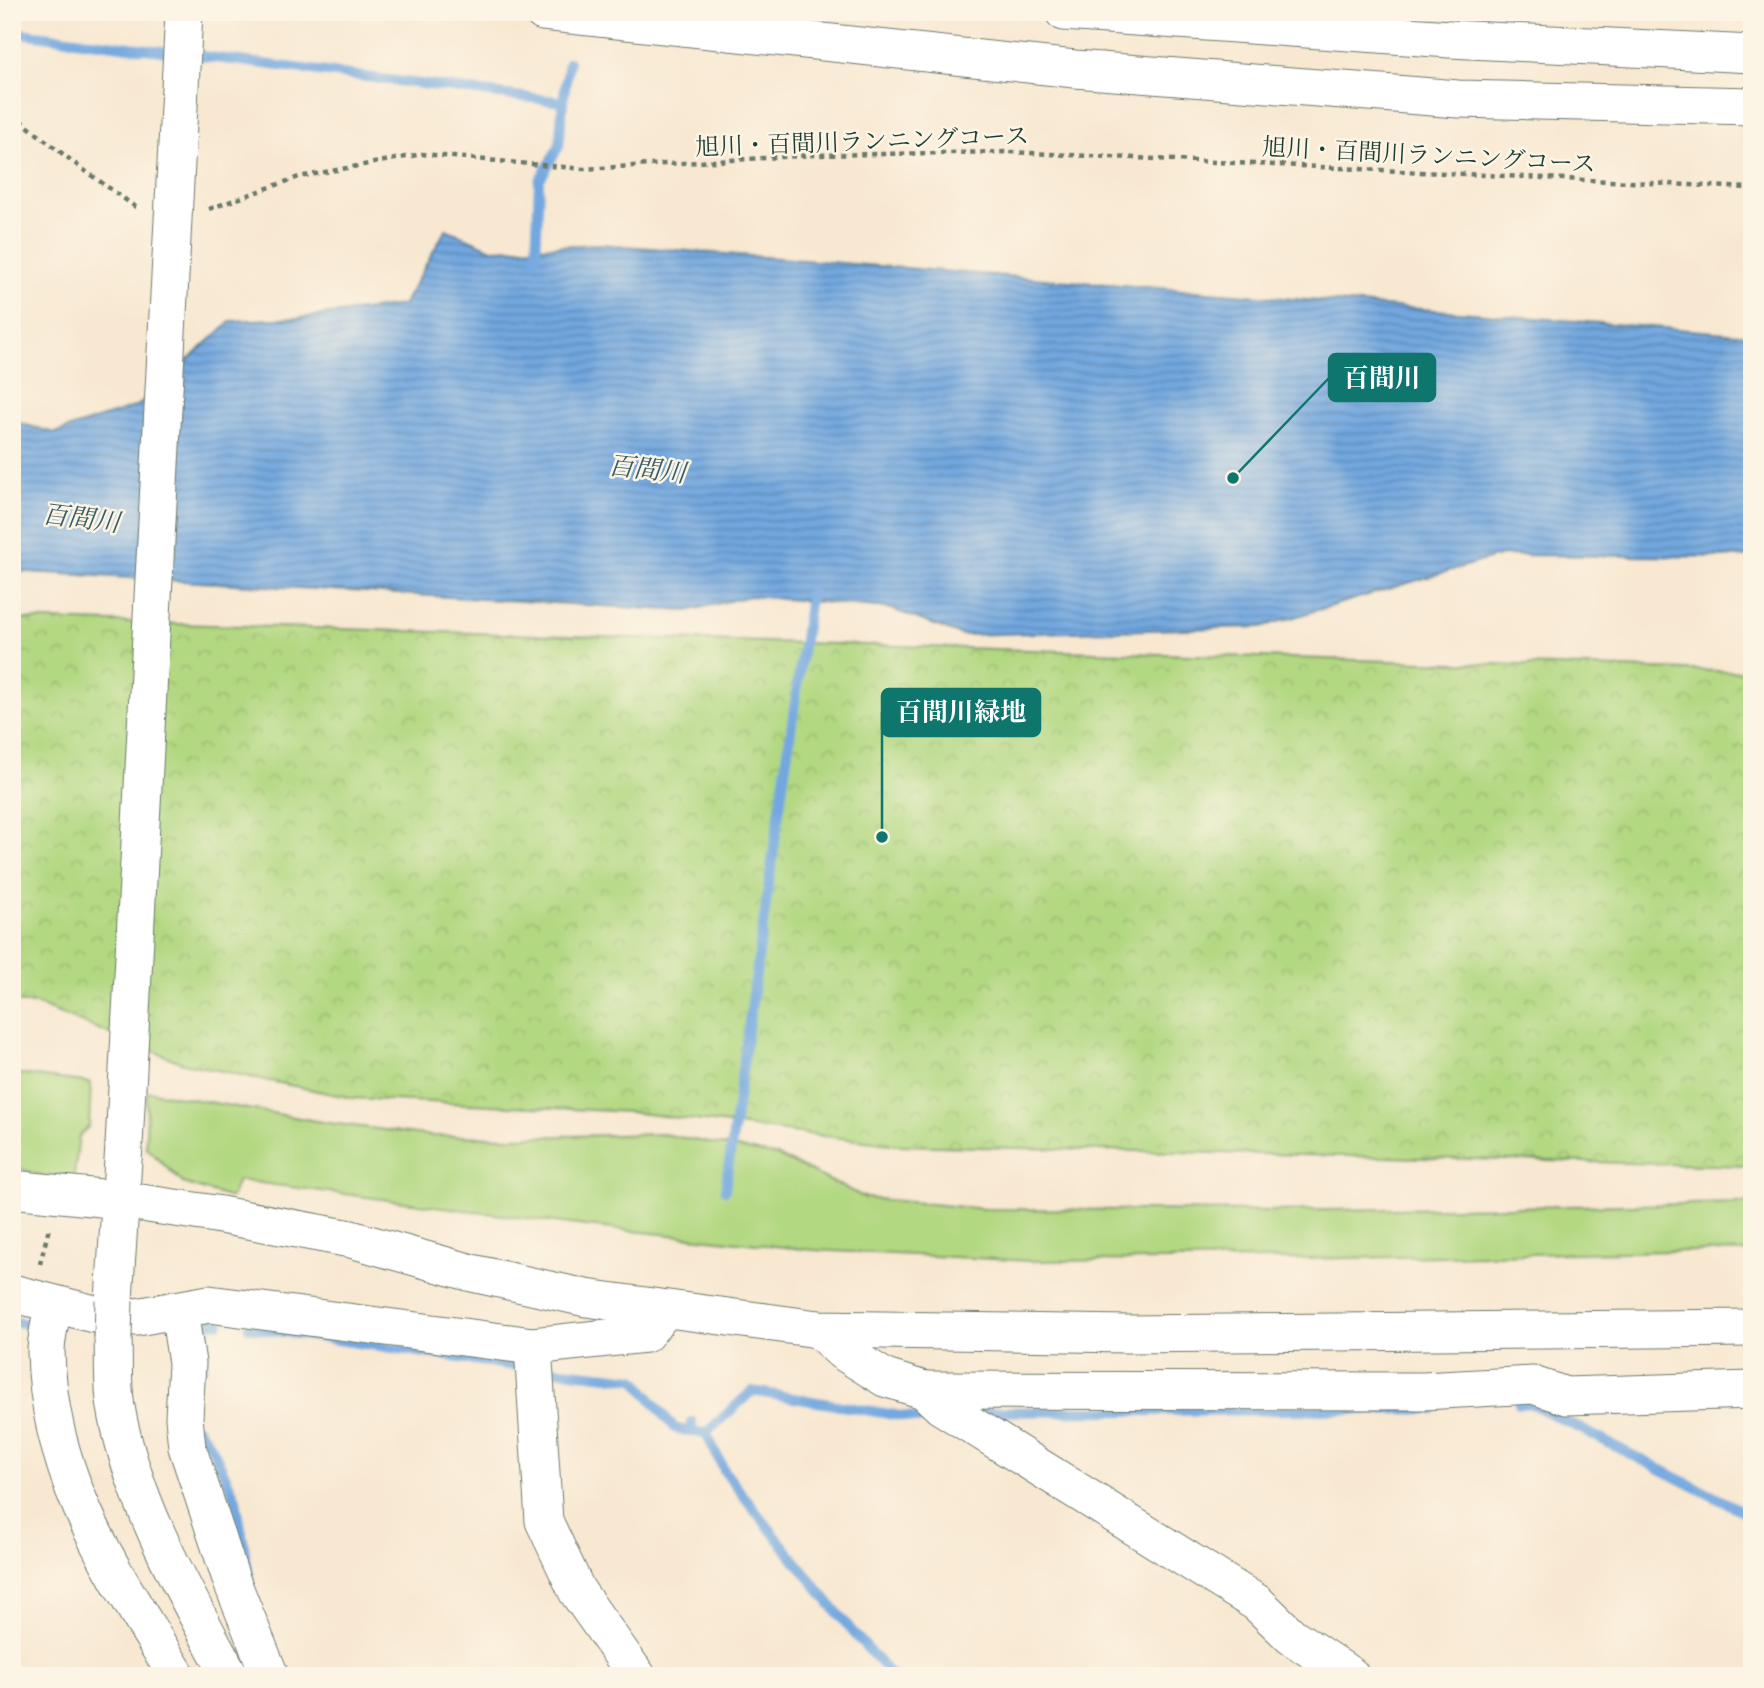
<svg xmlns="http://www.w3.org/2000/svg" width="1764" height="1688" font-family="'EB Garamond','Noto Serif JP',serif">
	<defs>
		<pattern id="park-crowns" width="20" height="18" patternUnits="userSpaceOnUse" patternTransform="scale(1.75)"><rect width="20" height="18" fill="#b3d882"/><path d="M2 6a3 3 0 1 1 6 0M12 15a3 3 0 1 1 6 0" fill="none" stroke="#9aba71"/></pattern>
		<pattern id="water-rules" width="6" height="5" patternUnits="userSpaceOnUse" patternTransform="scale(1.75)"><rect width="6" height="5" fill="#72a7df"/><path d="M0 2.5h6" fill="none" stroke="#5d89b6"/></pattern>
	</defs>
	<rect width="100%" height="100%" fill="#fcf5e5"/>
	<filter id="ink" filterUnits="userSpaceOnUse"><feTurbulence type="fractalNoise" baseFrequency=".0143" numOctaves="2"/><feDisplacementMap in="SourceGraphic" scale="14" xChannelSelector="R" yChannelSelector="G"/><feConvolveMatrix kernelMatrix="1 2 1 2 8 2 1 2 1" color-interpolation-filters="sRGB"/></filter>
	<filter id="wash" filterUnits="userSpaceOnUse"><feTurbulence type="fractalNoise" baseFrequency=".00686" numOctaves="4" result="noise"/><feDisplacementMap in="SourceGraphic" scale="28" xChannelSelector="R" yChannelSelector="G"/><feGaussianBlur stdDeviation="1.57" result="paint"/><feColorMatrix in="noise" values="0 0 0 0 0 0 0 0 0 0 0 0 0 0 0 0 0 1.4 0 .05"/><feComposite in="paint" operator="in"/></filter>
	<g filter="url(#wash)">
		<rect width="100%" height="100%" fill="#f8e8d1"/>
		<!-- green -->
		<g fill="#b3d882" stroke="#698a5b" stroke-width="2">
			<polygon points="12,1073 91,1083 89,1126 79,1136 74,1175 43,1176 12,1166"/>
			<polygon points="147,1091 322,1122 432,1136 512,1137 663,1134 778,1156 866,1198 985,1209 1268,1211 1752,1203 1752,1252 1670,1251 1303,1259 1032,1261 813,1250 585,1226 238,1180 231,1198 183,1183 146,1147"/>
		</g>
		<!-- park -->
		<polygon fill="url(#park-crowns)" stroke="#698a5b" stroke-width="2" points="12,619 1752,672 1752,1166 898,1145 630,1112 351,1098 183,1063 36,1004 12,1002"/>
		<!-- water -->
		<polygon fill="url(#water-rules)" stroke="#48728a" stroke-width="2" points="446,229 492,249 601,244 1752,335 1752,557 1502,555 1261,627 961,635 889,608 750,596 687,611 12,571 12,421 55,433 137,406 231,321 299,318 403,305"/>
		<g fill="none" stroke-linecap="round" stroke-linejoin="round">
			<!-- stream -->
			<g stroke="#72a7df" stroke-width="10">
				<polyline points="12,32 563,102 569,62"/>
				<polyline points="536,258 539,181 559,146 563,102"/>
				<polyline points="725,1190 811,590"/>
				<polyline points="12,1321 36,1326"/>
				<polyline points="249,1327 508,1365 635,1379 674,1428 691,1432 692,1422"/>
				<polyline points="203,1367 207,1322 219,1323"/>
				<polyline points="1519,1404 1530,1403 1540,1408 1752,1516"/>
				<polyline points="970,1412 1433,1409"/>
				<polyline points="197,1428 212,1447 236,1499 250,1582"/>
				<polyline points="691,1432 706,1433 752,1391 919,1419 940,1416"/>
				<polyline points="706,1433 725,1472 753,1508 852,1631 892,1676"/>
			</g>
		</g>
	</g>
	<g filter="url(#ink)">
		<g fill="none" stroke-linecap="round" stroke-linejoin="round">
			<defs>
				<g id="minor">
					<polyline points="543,12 1075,69 1458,99 1752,106"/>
					<polyline points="1064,12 1450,39 1752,54"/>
					<polyline points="12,1189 121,1200 215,1214 351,1239 472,1273 586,1298 818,1329 1127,1334 1752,1328"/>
					<polyline points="12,1293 94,1314 137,1317 209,1304 533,1346 645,1334 666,1309"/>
					<polyline points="114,1300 124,1145"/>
					<path d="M53 1304C51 1320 46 1337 46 1352 49 1481 113 1571 177 1676"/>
					<polyline points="179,1311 187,1363 184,1418 187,1447 232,1582 270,1676"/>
					<polyline points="818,1329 842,1351 885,1378 924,1390 941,1406 1257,1603 1291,1636 1351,1676"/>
					<path d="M113 1338C114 1360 112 1385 116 1407 132 1501 185 1593 230 1676"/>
					<polyline points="533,1346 544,1521 577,1591 637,1676"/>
					<polyline points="924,1390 1423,1391 1533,1385 1566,1396 1752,1390"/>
				</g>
			</defs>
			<!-- minor casing -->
			<use href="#minor" stroke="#6b796b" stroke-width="39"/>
			<!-- path -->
			<g stroke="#6b796b" stroke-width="4.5" stroke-dasharray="5 5" stroke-linecap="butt">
				<polyline points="12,114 77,165 137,208"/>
				<polyline points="209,209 299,177 422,154 584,169 814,155 1009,152 1752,188"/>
				<polyline points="40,1264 49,1228"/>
			</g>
			<!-- minor -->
			<use href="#minor" stroke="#fff" stroke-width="37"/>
			<defs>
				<g id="minor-bridge">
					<polyline points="124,1145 184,12"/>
					<polyline points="113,1338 114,1300"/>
				</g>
			</defs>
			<!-- minor-bridge casing -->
			<use href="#minor-bridge" stroke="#6b796b" stroke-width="39" stroke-linecap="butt"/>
			<!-- minor-bridge -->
			<use href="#minor-bridge" stroke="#fff" stroke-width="37"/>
		</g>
	</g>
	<g text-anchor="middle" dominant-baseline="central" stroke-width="5" stroke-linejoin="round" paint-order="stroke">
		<!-- street labels -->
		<g font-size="24" fill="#1f3d34" stroke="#fcf5e5">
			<text transform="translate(862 141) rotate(-2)">旭川・百間川ランニングコース</text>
			<text transform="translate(1429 155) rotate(3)">旭川・百間川ランニングコース</text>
		</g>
		<!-- water labels -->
		<g font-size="26" font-style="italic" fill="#385d67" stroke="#fcf5e5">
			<text transform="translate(647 469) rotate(6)">百間川</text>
			<text transform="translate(81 518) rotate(7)">百間川</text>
		</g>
	</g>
	<!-- callouts -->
	<path fill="none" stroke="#0f766e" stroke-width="2.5" d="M1233 478L1329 378M882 837L882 712"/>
	<g fill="#0f766e" stroke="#fcf5e5" stroke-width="2.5">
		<circle cx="1233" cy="478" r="7"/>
		<circle cx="882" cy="837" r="7"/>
	</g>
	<g fill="#0f766e" stroke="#0f766e" stroke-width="2.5">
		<rect x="1329" y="354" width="106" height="47" rx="7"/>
		<rect x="882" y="689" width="158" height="47" rx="7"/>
	</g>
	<g font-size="26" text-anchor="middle" font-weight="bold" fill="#fff">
		<text x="1382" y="387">百間川</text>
		<text x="961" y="721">百間川緑地</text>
	</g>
	<!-- margin -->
	<rect width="1764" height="1688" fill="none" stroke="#fcf5e5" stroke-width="42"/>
</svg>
